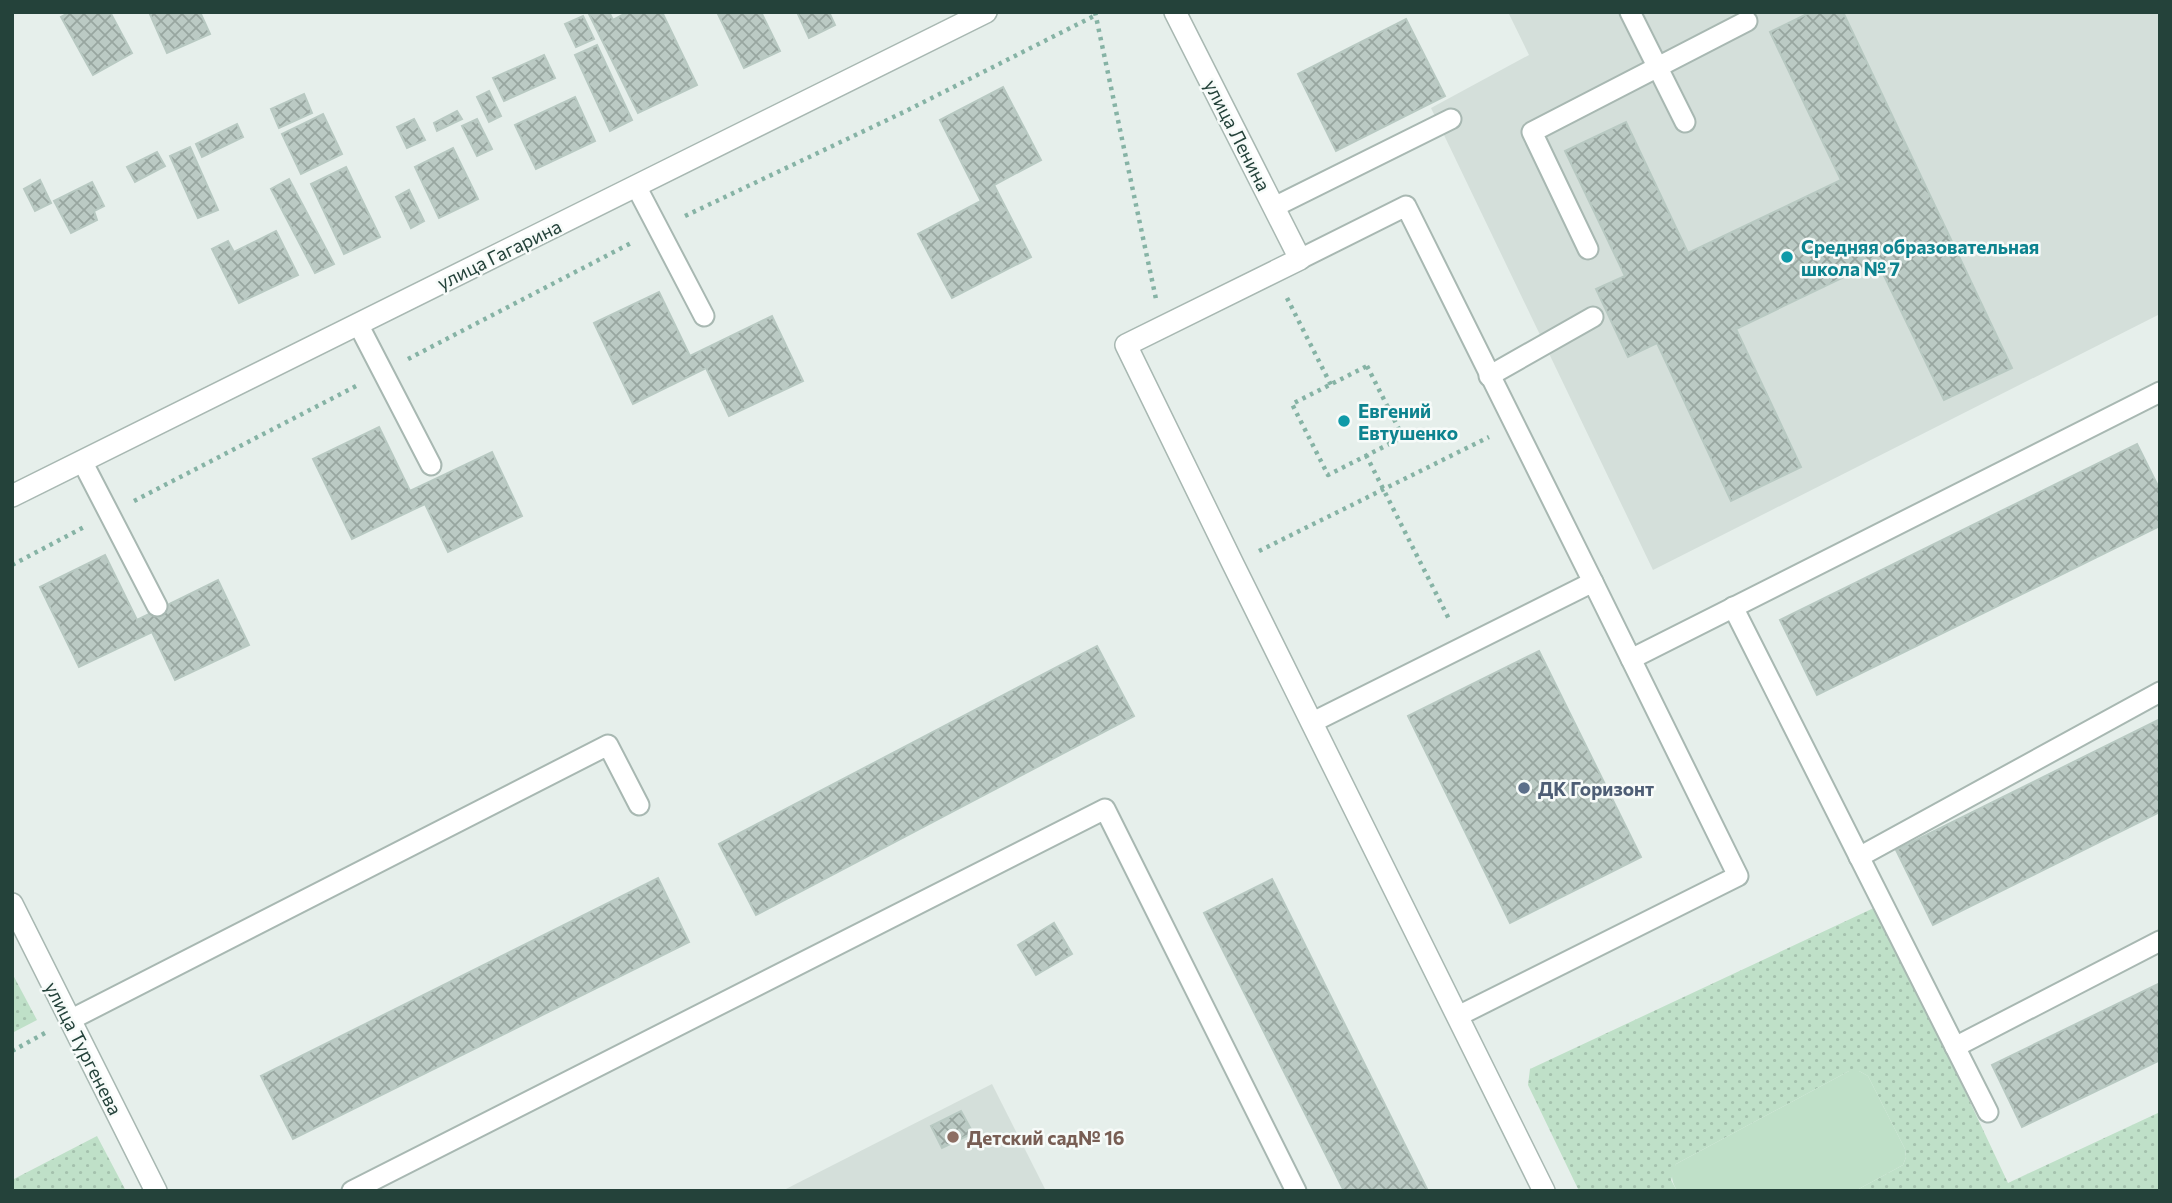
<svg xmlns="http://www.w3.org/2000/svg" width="2172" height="1203" font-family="Commissioner,sans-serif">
	<defs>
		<pattern id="grass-dots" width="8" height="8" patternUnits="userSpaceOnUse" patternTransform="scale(1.75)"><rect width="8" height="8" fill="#bfe0c8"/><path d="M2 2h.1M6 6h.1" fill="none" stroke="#a4c1ad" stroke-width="1.8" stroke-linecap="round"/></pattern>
		<pattern id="building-cross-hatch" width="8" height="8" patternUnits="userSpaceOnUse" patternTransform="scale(1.75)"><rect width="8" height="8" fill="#bbcac4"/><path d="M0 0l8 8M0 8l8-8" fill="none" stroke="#98a6a0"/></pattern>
	</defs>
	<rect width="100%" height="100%" fill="#e6efeb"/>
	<!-- built -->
	<g fill="#d4dfda">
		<polygon points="1508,12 2160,12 2160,314 1653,570 1431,108 1529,55"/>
		<polygon points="992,1084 1046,1191 782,1191"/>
	</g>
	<!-- grass -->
	<g fill="url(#grass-dots)">
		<polygon points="1878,906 2008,1183 2160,1112 2160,1191 1855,1191 1903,1165 1906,1157 1905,1149 1868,1076 1859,1071 1849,1071 1676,1164 1671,1180 1677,1191 1579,1191 1528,1085 1530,1069"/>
		<polygon points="12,973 37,1020 12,1033"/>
		<polygon points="97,1136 126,1191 12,1191 12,1180"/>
	</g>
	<!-- garden -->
	<path fill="#bfe0c8" d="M1849 1071H1859L1868 1076 1905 1149 1906 1157 1903 1165 1855 1191H1677C1671 1180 1670 1174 1676 1164Z"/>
	<!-- building -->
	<g fill="url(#building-cross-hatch)" stroke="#b8c9c2" stroke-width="2">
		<polygon points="70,12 110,12 132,53 93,75 61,17"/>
		<polygon points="149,12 200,12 210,34 167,53"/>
		<polygon points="588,12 609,12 613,20 628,12 662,12 697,85 638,113"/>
		<polygon points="717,12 761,12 780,51 744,68"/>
		<polygon points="797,12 829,12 835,25 809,38"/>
		<polygon points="1811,12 1843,12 2012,368 1944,400 1877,261 1736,329 1801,467 1731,501 1657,343 1628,357 1596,289 1625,276 1565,151 1626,122 1688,253 1841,180 1770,32"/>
		<polygon points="583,16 594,39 576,47 565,24"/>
		<polygon points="1406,19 1445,96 1336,151 1298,74"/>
		<polygon points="597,45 632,120 610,131 575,55"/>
		<polygon points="544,55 555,78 504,101 493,78"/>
		<polygon points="1003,87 1041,160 994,185 1031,257 952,298 918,234 981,201 940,120"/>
		<polygon points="489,91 501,116 489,122 477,97"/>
		<polygon points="304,94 312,113 279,128 271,109"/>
		<polygon points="575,97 595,141 536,169 515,125"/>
		<polygon points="457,111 462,119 437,131 434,123"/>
		<polygon points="323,114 342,154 301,174 282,134"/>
		<polygon points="414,119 425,140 407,148 397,127"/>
		<polygon points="477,119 492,149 477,156 462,126"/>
		<polygon points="237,124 243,137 202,157 196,144"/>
		<polygon points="190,147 218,210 198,218 170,156"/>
		<polygon points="453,148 478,199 439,218 415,167"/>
		<polygon points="157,152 165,166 135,182 127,167"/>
		<polygon points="346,167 380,237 344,254 311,184"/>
		<polygon points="289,179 334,264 315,273 271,189"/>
		<polygon points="40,180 51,203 35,211 24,189"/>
		<polygon points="92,182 104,206 94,211 97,220 71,233 54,201"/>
		<polygon points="409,190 424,221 411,228 396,197"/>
		<polygon points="276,231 298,275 239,303 212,249 228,241 234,252"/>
		<polygon points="659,292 690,356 772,316 803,381 729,416 706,368 633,404 594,323"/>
		<polygon points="379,427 410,491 492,452 522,516 448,552 425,504 352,539 313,459"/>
		<polygon points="2137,444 2160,490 2160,526 1817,695 1780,620"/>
		<polygon points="105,555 137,620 218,580 249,645 175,680 152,632 79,667 40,587"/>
		<polygon points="1097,646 1134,716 756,915 719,844"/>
		<polygon points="1539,651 1641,857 1510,923 1408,716"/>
		<polygon points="2160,719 2160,812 1933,925 1896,850"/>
		<polygon points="658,878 689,942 293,1139 261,1076"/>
		<polygon points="1272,879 1428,1191 1344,1191 1204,913"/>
		<polygon points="1054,923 1072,954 1036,975 1018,945"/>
		<polygon points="2160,983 2160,1060 2022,1127 1992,1065"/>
		<polygon points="961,1111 973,1133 942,1148 931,1126"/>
	</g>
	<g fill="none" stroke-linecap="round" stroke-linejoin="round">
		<defs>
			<g id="lane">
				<polyline points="1630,12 1685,122"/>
				<polyline points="636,186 704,316"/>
				<polyline points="1274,207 1451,119"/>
				<polyline points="1588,249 1532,132 1747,21"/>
				<polyline points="1300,259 1406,206 1593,582"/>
				<polyline points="358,324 431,465"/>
				<polyline points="1489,376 1593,317"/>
				<polyline points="82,461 157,606"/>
				<polyline points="1733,607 1988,1112"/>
				<polyline points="1631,659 2160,392"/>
				<polyline points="1313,722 1593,582 1738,876 1458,1016"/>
				<polyline points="1859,857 2160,692"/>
				<polyline points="70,1020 608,745 639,805"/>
				<polyline points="1955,1047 2160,941"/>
				<polyline points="352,1191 1105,809 1296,1191"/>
			</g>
			<g id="street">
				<polyline points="1175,12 1300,259 1126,345 1233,564 1544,1191"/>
				<polyline points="12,496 986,12"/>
				<polyline points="12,904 156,1191"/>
			</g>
		</defs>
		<!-- lane casing -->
		<use href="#lane" stroke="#a8b8b2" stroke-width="23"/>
		<!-- street casing -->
		<use href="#street" stroke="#a8b8b2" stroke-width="24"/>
		<!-- path -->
		<g stroke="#86b3a5" stroke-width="4.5" stroke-dasharray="3.5 5" stroke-linecap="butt">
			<polyline points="1095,12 1156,299"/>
			<polyline points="685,216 904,112 1096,15"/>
			<polyline points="1287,298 1331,385"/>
			<polyline points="408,359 633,242"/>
			<polygon points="1367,366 1403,437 1328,475 1292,404"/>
			<polyline points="1366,455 1450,621"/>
			<polyline points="134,501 360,384"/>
			<polyline points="1259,551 1489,437"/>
			<polyline points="12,565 86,526"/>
			<polyline points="12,1051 45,1033"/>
		</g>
		<!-- lane -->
		<use href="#lane" stroke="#fff" stroke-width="19"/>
		<!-- street -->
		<use href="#street" stroke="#fff" stroke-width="21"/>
	</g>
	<!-- markers -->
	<g fill="#0f9aa8" stroke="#f7fbf9" stroke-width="2.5">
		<circle cx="1787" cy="257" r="7"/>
		<circle cx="1344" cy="421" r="7"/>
	</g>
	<circle fill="#5c6f8a" stroke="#f7fbf9" stroke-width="2.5" cx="1524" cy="788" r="7"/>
	<circle fill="#8d6e63" stroke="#f7fbf9" stroke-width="2.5" cx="953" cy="1137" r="7"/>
	<g text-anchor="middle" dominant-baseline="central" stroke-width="5" stroke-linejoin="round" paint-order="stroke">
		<!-- street labels -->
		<g font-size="19" fill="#24423a" stroke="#f7fbf9">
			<text transform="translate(1238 135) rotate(63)">улица Ленина</text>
			<text transform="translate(499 254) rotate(-26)">улица Гагарина</text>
			<text transform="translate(84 1048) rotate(63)">улица Тургенева</text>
		</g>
		<!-- culture labels -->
		<g font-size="19" font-weight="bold" fill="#0d838f" stroke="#f7fbf9" text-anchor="start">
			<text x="1801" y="246">Средняя образовательная<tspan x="1801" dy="22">школа № 7</tspan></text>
			<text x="1358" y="410">Евгений<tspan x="1358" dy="22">Евтушенко</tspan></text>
		</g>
		<!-- service labels -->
		<g font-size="19" font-weight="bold" fill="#4e5e75" stroke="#f7fbf9" text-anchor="start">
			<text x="1538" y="788">ДК Горизонт</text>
		</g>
		<!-- education labels -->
		<g font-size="19" font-weight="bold" fill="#785e54" stroke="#f7fbf9" text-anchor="start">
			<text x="967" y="1137">Детский сад№ 16</text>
		</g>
	</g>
	<!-- border -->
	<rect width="2172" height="1203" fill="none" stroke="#24423a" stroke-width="28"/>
</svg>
